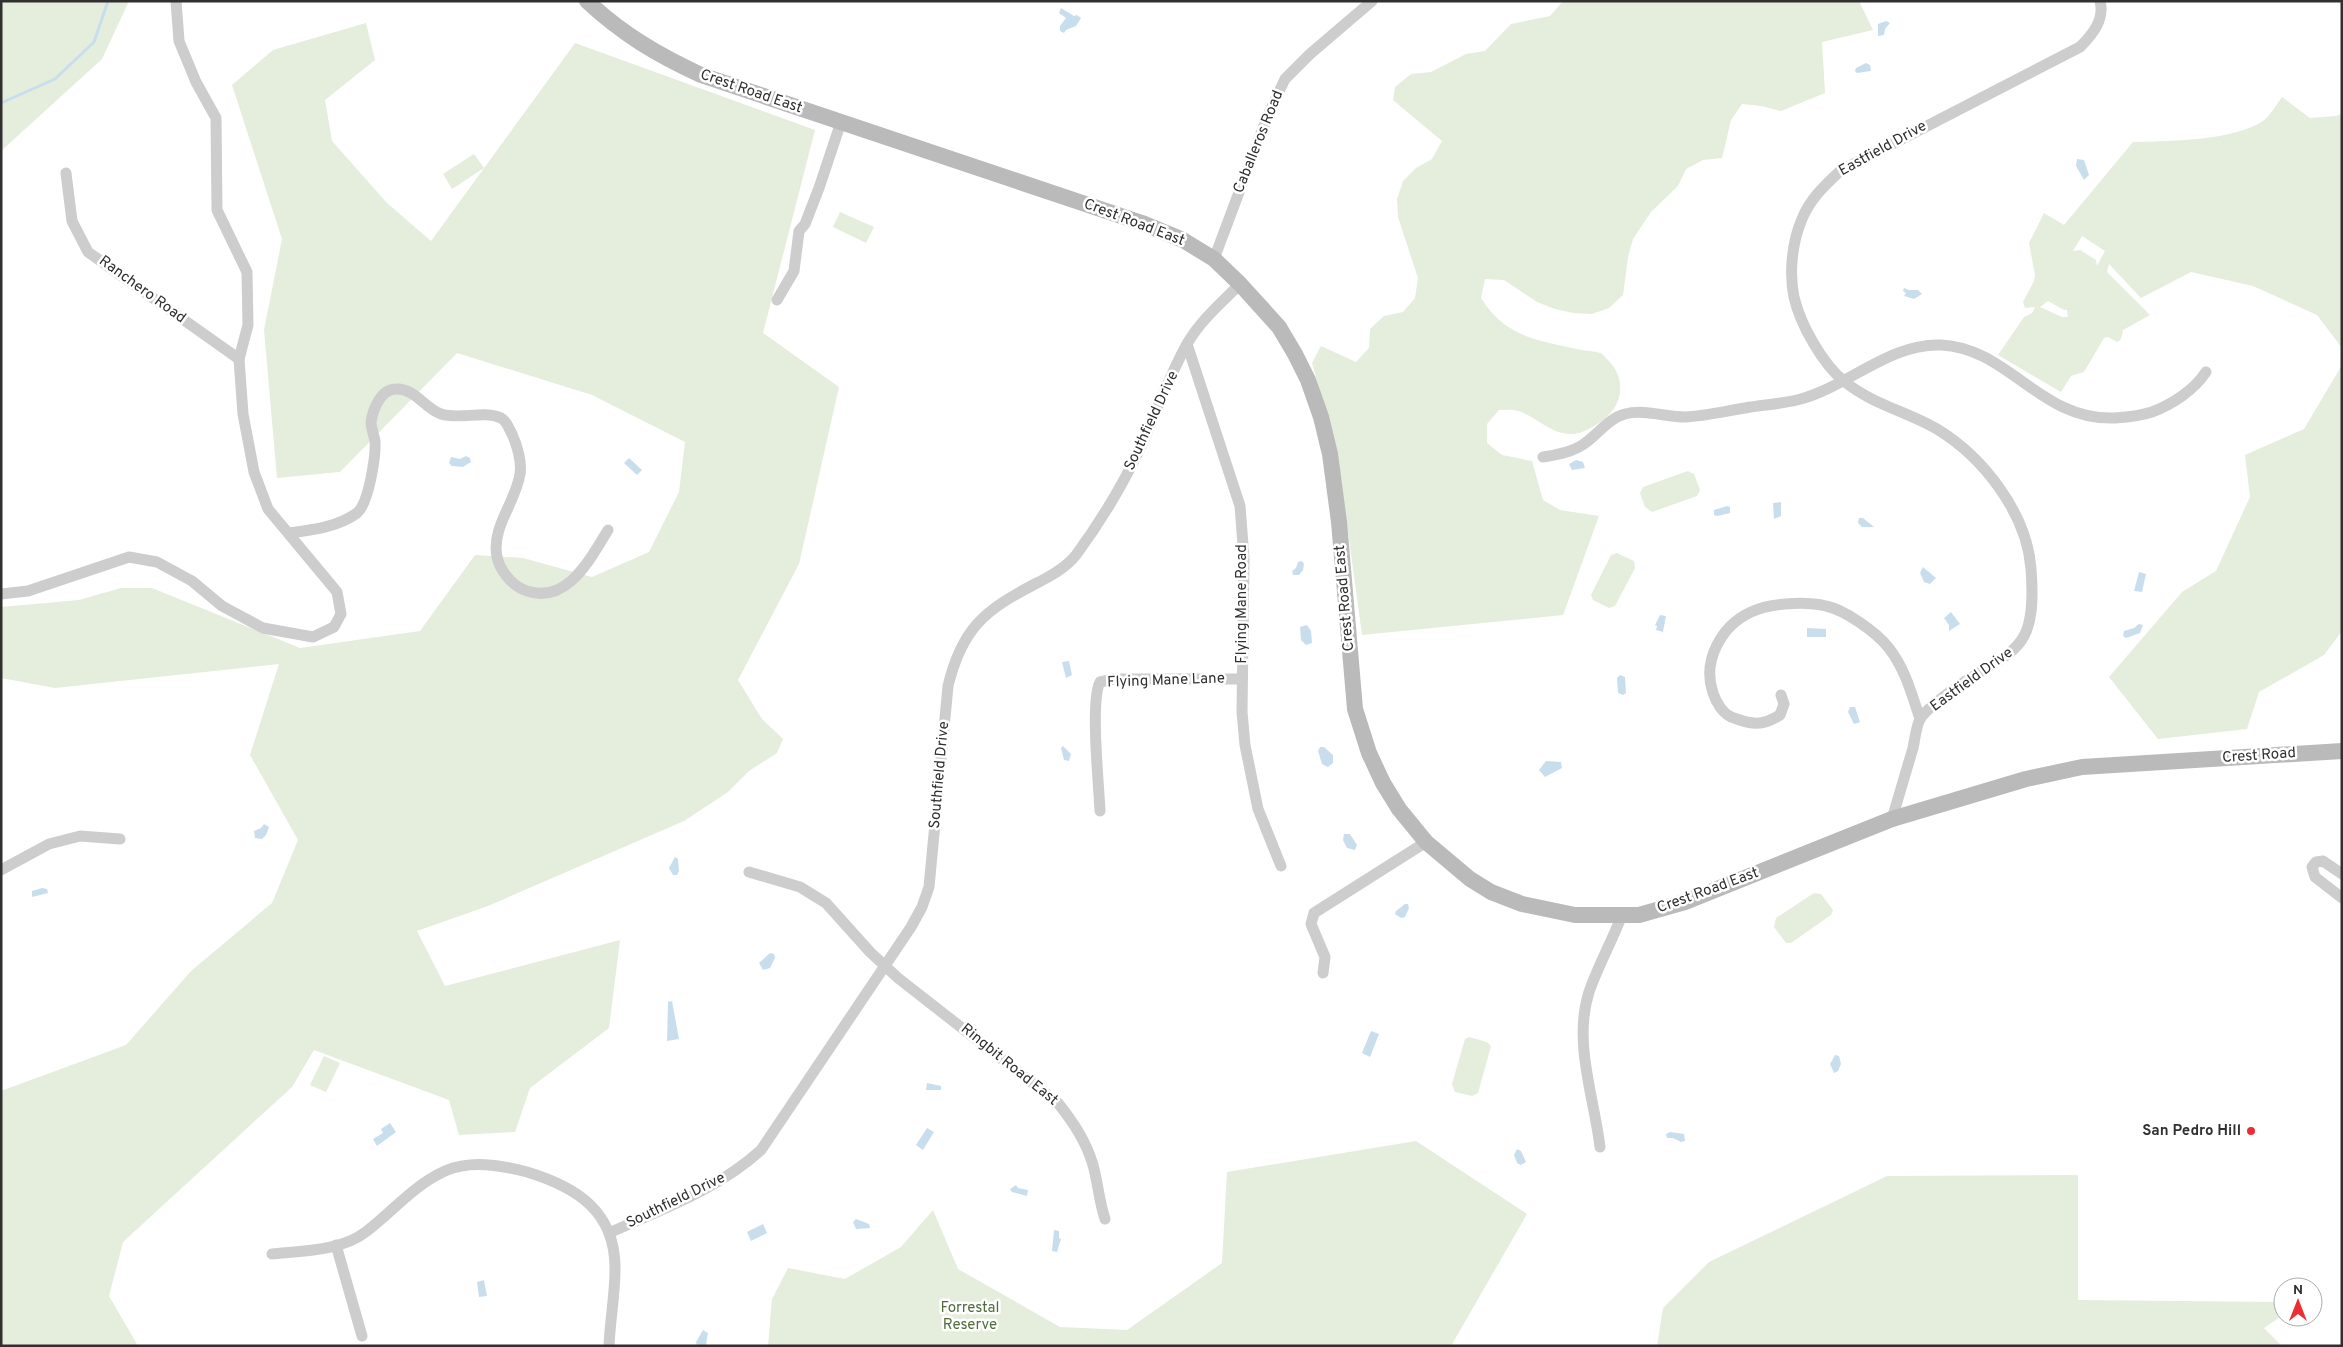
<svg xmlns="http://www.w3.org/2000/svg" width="2343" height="1347" font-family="Overpass,sans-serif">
	<rect width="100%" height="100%" fill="#fff"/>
	<!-- green -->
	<g fill="#e5eddd" fill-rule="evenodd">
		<polygon points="129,1 102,59 1,151 1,2"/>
		<path d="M1563 1H1859L1873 30 1822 42 1825 93 1781 111 1761 106 1742 104 1731 120 1722 158 1703 160 1686 169 1678 186 1651 212 1633 239 1628 257 1623 295 1609 308 1592 314 1573 313 1555 309 1537 302 1504 280 1485 279 1481 298C1506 338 1538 340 1581 350 1587 351 1594 351 1600 353 1603 354 1606 358 1608 360 1626 378 1624 404 1604 419 1595 426 1581 435 1570 434 1549 433 1536 416 1518 411 1513 409 1505 410 1499 410L1487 424V443L1502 455 1532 461 1543 500 1560 510 1599 516 1563 615 1362 635 1337 451 1312 363 1321 346 1356 362 1369 348 1370 329 1384 316 1403 312 1415 298 1418 278 1398 217 1397 199 1403 181 1416 168 1432 159 1442 141 1393 100 1395 87 1411 74 1431 72 1466 54 1485 51 1511 24 1550 16Z"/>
		<polygon points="366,23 375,60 325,100 332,141 387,203 431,241 575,43 815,130 763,333 839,387 799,564 738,680 762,719 783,739 777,753 749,771 728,792 684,821 488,906 417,931 445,986 620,940 609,1028 530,1088 515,1132 459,1135 449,1100 314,1050 292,1087 123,1242 109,1296 138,1346 1,1346 1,1091 126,1045 191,971 272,903 298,840 250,755 279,664 55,688 1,678 1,607 79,600 121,588 152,588 300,648 420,631 475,555 523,558 592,577 649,552 679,492 685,442 592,395 457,353 340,472 277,478 264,330 282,239 232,85 273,50"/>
		<path d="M2282 97 2310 118 2336 116 2342 114V348L2317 315 2253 286 2191 272 2141 298 2109 264 2107 272 2150 315 2123 330 2121 339 2117 342 2108 337 2104 338 2084 372 2071 376 2061 392 1998 355 2024 317 2032 313 2035 307 2025 308 2023 302 2034 281 2035 275 2029 243 2044 213 2064 225 2133 142C2168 141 2233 141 2263 121 2270 116 2277 104 2282 97ZM2082 236 2105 251 2097 266 2096 260 2080 250 2073 251ZM2048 301 2064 310H2067L2068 317H2062L2040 307Z"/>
		<polygon points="474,154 484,168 452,189 443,174"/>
		<polygon points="840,212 874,227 866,243 833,227"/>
		<polygon points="2342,365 2342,631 2324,655 2259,692 2247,729 2158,739 2109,677 2182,592 2216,571 2250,497 2245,455 2304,429"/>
		<polygon points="1688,471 1694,474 1700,490 1697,496 1652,512 1645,507 1640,493 1643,487"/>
		<polygon points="1617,553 1634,561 1635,568 1615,606 1609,608 1593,600 1591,595 1611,555"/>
		<polygon points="1814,893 1821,894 1833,910 1831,915 1791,943 1786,943 1774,927 1776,918"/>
		<polygon points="1469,1037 1487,1042 1491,1046 1478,1093 1472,1096 1455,1092 1452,1084 1465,1039"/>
		<polygon points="324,1056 340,1063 326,1092 310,1085"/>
		<polygon points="1416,1141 1527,1214 1451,1346 768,1346 772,1299 788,1268 845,1279 901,1247 933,1210 958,1269 1060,1327 1127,1330 1222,1263 1227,1172"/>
		<polygon points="2078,1175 2078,1300 2283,1302 2283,1315 2264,1328 2282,1346 1657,1346 1663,1308 1709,1262 1887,1176"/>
	</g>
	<!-- water -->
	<g fill="#c9deed">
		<polygon points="1061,8 1074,16 1077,15 1081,18 1076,26 1066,30 1064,33 1060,31 1060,26 1066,18 1059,13"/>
		<polygon points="1886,21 1890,23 1885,29 1884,35 1878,36 1878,24"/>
		<polygon points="1866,63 1870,65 1871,71 1857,73 1855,71 1856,68"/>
		<polygon points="2077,159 2084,160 2089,175 2084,180 2076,166"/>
		<polygon points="1904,288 1909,290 1918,290 1922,294 1914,299 1904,296 1906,293 1903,291"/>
		<polygon points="466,456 470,458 471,462 463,467 452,466 449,463 451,457 460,459"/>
		<polygon points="629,458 642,470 637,475 624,463"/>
		<polygon points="1576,460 1583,462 1585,468 1572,470 1569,464"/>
		<polygon points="1781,502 1781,516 1774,519 1773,503"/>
		<polygon points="1727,506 1730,507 1730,513 1717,516 1714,515 1714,510"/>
		<polygon points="1859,518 1863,518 1874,527 1862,527 1858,523"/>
		<polygon points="1302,561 1304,564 1303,570 1299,575 1293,575 1292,571 1296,568 1298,562"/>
		<polygon points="1923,567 1936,578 1930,584 1924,582 1920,573"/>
		<polygon points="2139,572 2146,574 2142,592 2134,591"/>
		<polygon points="1951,612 1960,624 1949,631 1949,625 1944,618"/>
		<polygon points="1660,615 1666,616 1663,632 1656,630 1657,626 1655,625"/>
		<polygon points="2139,624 2143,625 2140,633 2126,638 2123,636 2124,631 2134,628"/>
		<polygon points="1307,625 1311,631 1312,643 1306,645 1301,640 1300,627"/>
		<polygon points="1807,628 1826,629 1826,637 1807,637"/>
		<polygon points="1069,661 1072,675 1066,678 1062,662"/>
		<polygon points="1620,675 1625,677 1626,693 1623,695 1618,693 1617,678"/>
		<polygon points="1850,707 1855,707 1860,722 1854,724 1848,712"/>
		<polygon points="1063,746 1071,754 1069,761 1064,760 1061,748"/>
		<polygon points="1320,747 1324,747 1333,755 1333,763 1328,767 1322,764 1318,751"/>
		<polygon points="1546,761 1561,762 1562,768 1545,777 1539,770"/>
		<polygon points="264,824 269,827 266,835 262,839 255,838 254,831 261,828"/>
		<polygon points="1344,834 1350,834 1357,845 1355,850 1347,848 1343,840"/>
		<polygon points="675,857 678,859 679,871 677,875 673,875 669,868"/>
		<polygon points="42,888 47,889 48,893 32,897 32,891"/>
		<polygon points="1405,904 1408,904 1409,908 1405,917 1401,918 1395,914 1396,911"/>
		<polygon points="770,953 774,954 775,958 770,968 763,970 759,963"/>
		<polygon points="672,1001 679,1039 667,1041 668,1002"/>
		<polygon points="1371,1031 1379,1034 1370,1057 1362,1053"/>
		<polygon points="1835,1055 1839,1056 1841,1064 1838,1071 1834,1073 1830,1064"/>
		<polygon points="927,1083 941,1086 941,1090 926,1090"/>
		<polygon points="390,1123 396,1132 377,1146 373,1139 383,1133 381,1129"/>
		<polygon points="927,1128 934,1132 923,1150 916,1145"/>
		<polygon points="1670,1132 1684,1134 1685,1141 1681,1142 1673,1138 1667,1138 1666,1134"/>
		<polygon points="1517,1149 1521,1151 1526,1162 1521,1165 1517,1163 1514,1155"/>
		<polygon points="1016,1185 1018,1188 1028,1190 1027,1196 1012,1192 1010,1189"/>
		<polygon points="856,1219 869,1224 870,1228 856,1229 853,1222"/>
		<polygon points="763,1224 767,1233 751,1241 747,1232"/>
		<polygon points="1054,1230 1059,1231 1059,1238 1061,1239 1057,1252 1052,1251"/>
		<polygon points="484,1280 487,1296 479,1297 477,1282"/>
		<polygon points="703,1330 708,1333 706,1345 697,1346 696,1342"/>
	</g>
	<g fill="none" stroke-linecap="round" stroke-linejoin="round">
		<!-- stream -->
		<polyline stroke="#c9deed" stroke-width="3" points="1,103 55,79 94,42 108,1"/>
		<!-- street -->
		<g stroke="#cdcdcd" stroke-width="11">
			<polyline points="66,173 72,221 88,252 239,359"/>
			<polyline points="1214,259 1268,115 1285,79 1310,54 1372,1"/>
			<polyline points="777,300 794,271 799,231 805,224 819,188 841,122"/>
			<polyline points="1187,344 1240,506 1244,558 1242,712 1245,745 1258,809 1281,866"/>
			<path d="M1543 457C1556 455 1568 453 1579 447 1596 438 1606 419 1625 414 1644 409 1666 417 1685 417 1705 416 1726 411 1745 408 1762 405 1780 404 1797 400 1847 388 1888 343 1941 345 2009 348 2040 421 2115 418 2128 417 2140 416 2152 412 2173 404 2194 390 2206 372"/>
			<path d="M289 533C312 530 338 527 357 513 369 503 376 455 375 441 374 435 371 428 371 422 373 409 381 389 396 389 415 388 425 409 441 414 460 420 484 410 501 418 507 421 509 429 512 434 517 445 522 462 520 474 516 502 491 527 497 557 500 570 510 583 522 589 565 608 589 561 608 530"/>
			<polyline points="1,594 28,591 129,557 157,562 192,581 222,606 263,628 313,637 334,627 341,614 337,592 268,509 254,472 243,414 239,359 248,325 247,272 217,210 216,118 196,82 179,41 176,1"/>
			<path d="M1781 695 1784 704 1780 715C1762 726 1753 725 1734 718 1723 715 1716 702 1713 693 1702 661 1721 626 1751 612 1770 603 1805 601 1826 606 1845 610 1876 632 1888 647 1905 668 1912 695 1920 719"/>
			<path d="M1100 811C1099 786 1090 701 1100 682L1114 679H1242"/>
			<path d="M1892 819C1899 795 1906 772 1913 748 1915 739 1916 727 1920 719 1927 708 1941 699 1951 691 2011 648 2038 657 2031 569 2027 513 1983 457 1937 429 1906 411 1874 405 1845 382 1823 365 1800 324 1794 297 1789 273 1792 242 1802 219 1810 199 1824 186 1840 171L2080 47C2092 35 2105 20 2100 1"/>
			<polyline points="1,870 49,844 80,836 120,839"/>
			<path d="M749 872 800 887 826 903 870 952 898 978 1058 1103C1073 1122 1086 1141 1093 1165 1098 1183 1099 1201 1105 1219"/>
			<polyline points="2342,874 2323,861 2316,862 2312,867 2315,877 2342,898"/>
			<polyline points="1323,973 1325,957 1311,924 1314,913 1426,842"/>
			<path d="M1600 1147C1594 1097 1573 1042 1589 992 1598 966 1612 941 1622 915"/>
			<path d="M609 1233C662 1209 717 1190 761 1150L911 927 922 907 929 887 948 686C962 628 985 610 1035 584 1049 577 1066 568 1076 555 1101 521 1124 483 1142 444 1157 411 1169 376 1187 344 1200 321 1222 302 1240 284"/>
			<polyline points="336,1245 362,1336"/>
			<path d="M272 1254C303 1251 342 1251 367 1231 393 1211 414 1185 445 1171 471 1160 500 1165 527 1172 577 1187 616 1212 615 1270 615 1295 610 1320 609 1346"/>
		</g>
		<!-- secondary -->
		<path stroke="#bababa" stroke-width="16" d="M587 1C622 34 658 55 701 75L1142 223 1183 240 1214 259 1240 284 1279 327 1295 354 1308 380 1321 417 1330 454 1339 522 1355 709 1369 753 1383 783 1399 809 1426 842 1470 879 1491 892 1522 904 1575 915H1639L1685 902 1892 819 2026 779 2082 767 2342 751"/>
	</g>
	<!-- markers -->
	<circle fill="#ea2e34" stroke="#fff" stroke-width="2" cx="2251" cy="1131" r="5"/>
	<g text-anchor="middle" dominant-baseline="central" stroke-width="5" stroke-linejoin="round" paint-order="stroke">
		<!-- street labels -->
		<g font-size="15" fill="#303030" stroke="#fff">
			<text transform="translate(751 92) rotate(19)">Crest Road East</text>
			<text transform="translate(1259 142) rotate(-68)">Caballeros Road</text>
			<text transform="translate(1883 149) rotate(-29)">Eastfield Drive</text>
			<text transform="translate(1134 223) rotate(21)">Crest Road East</text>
			<text transform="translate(142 290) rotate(36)">Ranchero Road</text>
			<text transform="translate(1152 421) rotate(-65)">Southfield Drive</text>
			<text transform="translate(1345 598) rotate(-95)">Crest Road East</text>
			<text transform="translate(1242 604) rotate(-90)">Flying Mane Road</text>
			<text transform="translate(1972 680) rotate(-36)">Eastfield Drive</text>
			<text transform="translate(1166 681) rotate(-2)">Flying Mane Lane</text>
			<text transform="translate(2259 756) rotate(-4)">Crest Road</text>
			<text transform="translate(940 775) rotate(-85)">Southfield Drive</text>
			<text transform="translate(1708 891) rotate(-20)">Crest Road East</text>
			<text transform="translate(1009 1065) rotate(39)">Ringbit Road East</text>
			<text transform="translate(676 1201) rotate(-26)">Southfield Drive</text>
		</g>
		<!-- poi labels -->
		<g font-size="15" font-weight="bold" fill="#303030" stroke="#fff" text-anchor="end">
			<text x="2241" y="1131">San Pedro Hill</text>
		</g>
		<!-- park labels -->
		<g font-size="15" fill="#506d3b" stroke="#fff">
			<text x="970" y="1308">Forrestal<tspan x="970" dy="17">Reserve</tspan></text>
		</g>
	</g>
	<!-- border -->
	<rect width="2343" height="1347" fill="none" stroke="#303030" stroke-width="5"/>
	<!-- north arrow -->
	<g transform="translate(2298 1302)"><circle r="24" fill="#ffffff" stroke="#acacac"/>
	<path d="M0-4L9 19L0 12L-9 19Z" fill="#ea2e34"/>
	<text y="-8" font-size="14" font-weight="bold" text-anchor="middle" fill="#303030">N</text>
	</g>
</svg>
